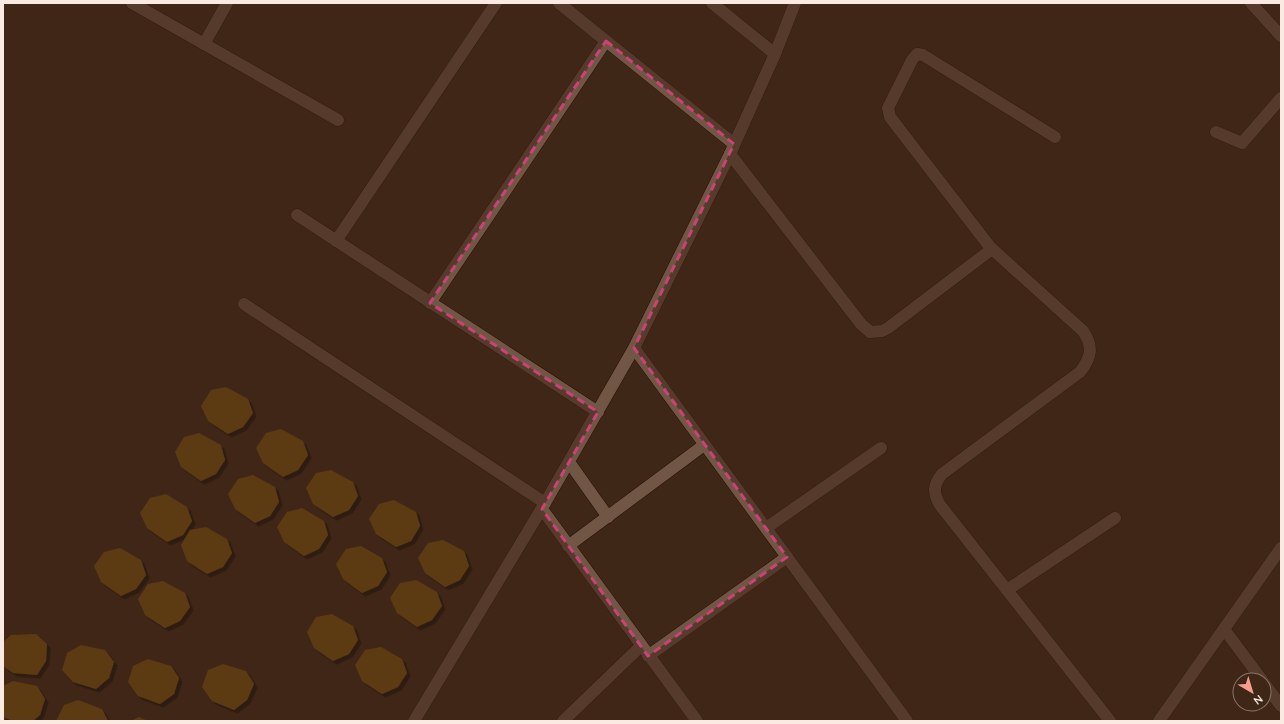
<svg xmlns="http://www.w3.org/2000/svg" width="1284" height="724" font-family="Quicksand,sans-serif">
	<defs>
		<filter id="shadow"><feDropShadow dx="3.5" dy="3.5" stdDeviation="0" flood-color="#0009"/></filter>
	</defs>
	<rect width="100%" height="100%" fill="#3f2718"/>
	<!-- building -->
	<g fill="#7e520f" filter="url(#shadow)">
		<polygon points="226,387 248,399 253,413 243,427 228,434 208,421 201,406 211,390"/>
		<polygon points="281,429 303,441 308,455 298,470 283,477 263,463 256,448 266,433"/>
		<polygon points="199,433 221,445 225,460 216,474 201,481 181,467 175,452 184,437"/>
		<polygon points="331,470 353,482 358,496 349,510 333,517 313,504 306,488 316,473"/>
		<polygon points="253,475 275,487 279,502 270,516 255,523 235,509 228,494 238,479"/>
		<polygon points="166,494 187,507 192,521 183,535 167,542 147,528 140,513 150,498"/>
		<polygon points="394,500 416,512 420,526 411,541 396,547 376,534 369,519 379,504"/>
		<polygon points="302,508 324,521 328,535 319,549 304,556 284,542 277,527 287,512"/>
		<polygon points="206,527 227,539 232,553 223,567 207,574 187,561 181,545 190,530"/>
		<polygon points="443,540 464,551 469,566 460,580 445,587 425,573 418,558 428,543"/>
		<polygon points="361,546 382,558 387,572 378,586 362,593 343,579 336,564 346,549"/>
		<polygon points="120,548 141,560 146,575 136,589 121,596 101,582 94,566 104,552"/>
		<polygon points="416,580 437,592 442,606 432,620 417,627 397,613 390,598 400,583"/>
		<polygon points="163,581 185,593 190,607 180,621 165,628 145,615 138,599 148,584"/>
		<polygon points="332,614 353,626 358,640 349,654 333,661 314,648 307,632 316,617"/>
		<polygon points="36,634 47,644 46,661 37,675 13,673 3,666 3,642 11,635"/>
		<polygon points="81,645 105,650 114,662 109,678 96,689 73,682 62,670 67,653"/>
		<polygon points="381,647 402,659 407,673 398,687 382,694 362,681 355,665 365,650"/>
		<polygon points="148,659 171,666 179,678 174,694 160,704 138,696 128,682 133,666"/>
		<polygon points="223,664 246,671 254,684 247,700 234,710 212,701 202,687 208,670"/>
		<polygon points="13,681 37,686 45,699 40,715 33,721 13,721 3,717 3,686"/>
		<polygon points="78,700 102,709 108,721 56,721 64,705"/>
		<polygon points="139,717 148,721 131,721"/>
	</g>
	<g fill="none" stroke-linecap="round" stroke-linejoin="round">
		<defs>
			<g id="minor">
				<polyline points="132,3 338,120"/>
				<polyline points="559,3 734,144"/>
				<polyline points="712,3 775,54"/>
				<polyline points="1251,3 1281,36"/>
				<polyline points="204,44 227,3"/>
				<polyline points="1216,132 1242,143 1281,98"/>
				<path d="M1055 137 923 55 917 54 912 60 888 108 890 117 990 247 1083 331C1094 347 1091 358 1080 372L942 474C933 485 933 493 940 505L1110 721"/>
				<polyline points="730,154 861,324 870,332 882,331 888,328 992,249"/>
				<polyline points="297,215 598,412"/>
				<polyline points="336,241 496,3"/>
				<polyline points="430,303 606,41"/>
				<polyline points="244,304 545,503"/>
				<polyline points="634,348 907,721"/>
				<polyline points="569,462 608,517"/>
				<polyline points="542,509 697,721"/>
				<polyline points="766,528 881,448"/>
				<polyline points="568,546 704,445"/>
				<polyline points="1007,590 1115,518"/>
				<polyline points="1224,629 1262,680"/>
				<polyline points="648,656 787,557"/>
				<polyline points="1264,683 1281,706"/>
				<polyline points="414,721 545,503 634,348 730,154 775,54 795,3"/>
				<polyline points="563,721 641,646"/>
				<polyline points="1159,721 1281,548"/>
			</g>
		</defs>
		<!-- minor casing -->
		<use href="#minor" stroke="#250f03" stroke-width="13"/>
		<!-- minor -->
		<use href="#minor" stroke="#715545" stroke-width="12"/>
	</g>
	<!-- marked area -->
	<path d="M0 0H1284V724H0ZM606 41 734 144 634 348 787 557 648 656 542 509 598 412 430 303Z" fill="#3f2718" fill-opacity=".55" fill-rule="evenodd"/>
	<path fill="none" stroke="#cd4276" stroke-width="3" stroke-dasharray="8 5" stroke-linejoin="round" d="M606 41 734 144 634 348 787 557 648 656 542 509 598 412 430 303Z"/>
	<!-- border -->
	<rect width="1284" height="724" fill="none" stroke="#fbeae1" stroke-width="8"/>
	<!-- north arrow -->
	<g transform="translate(1252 692) rotate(142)"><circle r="19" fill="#3f2718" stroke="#8a7568"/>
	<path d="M0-3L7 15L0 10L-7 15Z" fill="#f59d8f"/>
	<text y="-6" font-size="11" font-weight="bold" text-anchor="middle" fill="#fbeae1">N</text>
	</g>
</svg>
